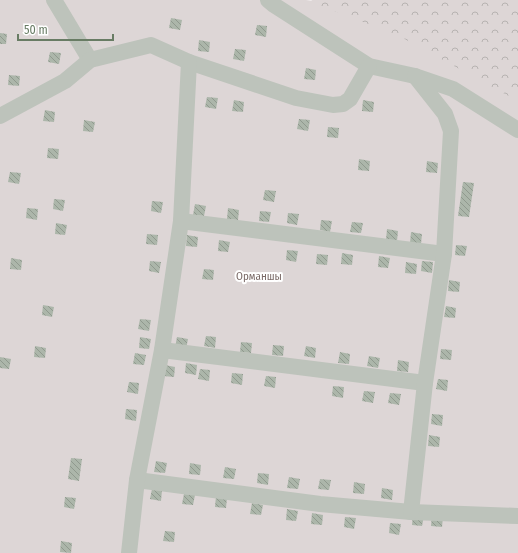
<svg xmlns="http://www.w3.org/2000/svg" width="518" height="553" font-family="'Fira Sans Condensed',sans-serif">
	<defs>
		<pattern id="forest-crowns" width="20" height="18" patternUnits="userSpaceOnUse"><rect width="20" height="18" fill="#ddd6d6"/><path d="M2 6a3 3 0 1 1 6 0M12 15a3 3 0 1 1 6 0" fill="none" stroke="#b7b3b1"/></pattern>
		<pattern id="building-back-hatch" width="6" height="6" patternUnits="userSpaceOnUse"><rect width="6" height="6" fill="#acb6aa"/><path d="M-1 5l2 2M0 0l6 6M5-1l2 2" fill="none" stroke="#90998e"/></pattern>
	</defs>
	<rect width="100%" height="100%" fill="#f7f4f5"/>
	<!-- green -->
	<polygon fill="#ddd6d6" points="0,0 306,0 426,17 518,65 518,553 0,553"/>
	<!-- forest -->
	<polygon fill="url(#forest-crowns)" points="311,0 518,0 518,101 399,36 316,4"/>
	<!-- building -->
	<g fill="url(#building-back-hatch)">
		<polygon points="171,18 182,20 180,30 169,28"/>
		<polygon points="257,25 267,26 266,37 255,35"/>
		<polygon points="0,33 7,34 6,44 0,44"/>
		<polygon points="199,40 210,42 209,52 198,51"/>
		<polygon points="235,49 246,50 244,61 233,59"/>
		<polygon points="50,52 61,53 59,64 48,62"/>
		<polygon points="306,68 316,70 315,80 304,79"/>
		<polygon points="9,75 20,76 19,86 8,85"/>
		<polygon points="207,97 218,98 216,109 205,107"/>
		<polygon points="234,100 244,102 243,112 232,111"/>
		<polygon points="363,100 374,102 373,112 362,111"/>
		<polygon points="45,110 55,112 54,122 43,121"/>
		<polygon points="299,119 310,120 308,131 297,129"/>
		<polygon points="84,120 95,122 93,132 83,131"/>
		<polygon points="328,127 339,128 338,138 327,137"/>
		<polygon points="48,148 59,149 58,159 47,158"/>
		<polygon points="359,159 370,161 369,171 358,170"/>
		<polygon points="427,161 438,163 437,173 426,172"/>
		<polygon points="10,172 21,173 19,184 8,182"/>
		<polygon points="463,182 474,183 469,217 458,216"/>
		<polygon points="265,190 276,191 274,202 263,200"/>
		<polygon points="54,199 65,200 63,211 53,209"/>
		<polygon points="152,201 163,202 161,213 151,211"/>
		<polygon points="195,204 206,206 204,216 193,215"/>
		<polygon points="27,208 38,209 37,220 26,218"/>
		<polygon points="228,208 239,210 238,220 227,219"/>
		<polygon points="260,211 271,212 269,222 259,221"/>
		<polygon points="288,213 299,214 297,225 287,223"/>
		<polygon points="321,220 332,221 330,232 320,230"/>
		<polygon points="352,222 363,223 361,233 350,232"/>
		<polygon points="56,223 67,225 65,235 55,234"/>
		<polygon points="387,229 398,231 397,241 386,240"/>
		<polygon points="411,232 422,234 421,244 410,243"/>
		<polygon points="147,234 158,235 157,245 146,244"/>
		<polygon points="187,235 198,237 197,247 186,246"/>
		<polygon points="219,240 230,242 228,252 218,251"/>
		<polygon points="456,245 467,246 465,256 455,255"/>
		<polygon points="287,250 298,251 296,262 286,260"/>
		<polygon points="342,253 353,255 352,265 341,264"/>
		<polygon points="317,254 328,255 327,265 316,264"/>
		<polygon points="379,256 390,258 388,268 378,267"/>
		<polygon points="11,258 22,260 21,270 10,269"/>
		<polygon points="150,261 161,262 159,273 149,271"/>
		<polygon points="422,261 433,262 432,273 421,271"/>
		<polygon points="406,262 417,264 416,274 405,273"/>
		<polygon points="204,269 214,270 213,280 202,279"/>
		<polygon points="449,280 460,282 459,292 448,291"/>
		<polygon points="43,305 54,307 52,317 42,315"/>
		<polygon points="446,306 456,308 455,318 444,317"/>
		<polygon points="140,319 151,320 149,331 138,329"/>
		<polygon points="206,336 216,337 215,348 204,346"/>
		<polygon points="140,337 151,339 149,349 139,348"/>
		<polygon points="177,337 188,339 186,349 175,348"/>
		<polygon points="241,342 252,343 251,353 240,352"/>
		<polygon points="273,345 284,346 283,356 272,355"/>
		<polygon points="35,346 46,348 45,358 34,357"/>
		<polygon points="306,346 316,348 315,358 304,356"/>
		<polygon points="441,349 452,350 451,360 440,359"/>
		<polygon points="340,352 350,354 349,364 338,363"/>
		<polygon points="135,353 146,355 144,365 133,364"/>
		<polygon points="369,356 380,358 378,368 367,366"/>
		<polygon points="0,357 11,359 9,369 0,368"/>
		<polygon points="398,360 409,362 408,372 397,371"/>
		<polygon points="186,363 197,365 196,375 185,373"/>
		<polygon points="165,365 175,367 174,377 163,376"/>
		<polygon points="200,369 210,370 209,381 198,379"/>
		<polygon points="232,373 243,374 242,385 231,383"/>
		<polygon points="266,376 276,377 275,388 264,386"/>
		<polygon points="438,379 448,380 447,391 436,389"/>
		<polygon points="129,382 139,383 138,394 127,392"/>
		<polygon points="333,386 344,387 343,398 332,396"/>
		<polygon points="364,391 375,392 373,403 362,401"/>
		<polygon points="390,393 401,394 399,405 388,403"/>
		<polygon points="126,409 137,410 136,421 125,419"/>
		<polygon points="432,414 443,415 442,426 431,424"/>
		<polygon points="429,435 440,437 439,447 428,446"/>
		<polygon points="71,458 82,459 79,481 68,479"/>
		<polygon points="156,461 167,463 165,473 154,472"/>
		<polygon points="190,463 201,465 200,475 189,474"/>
		<polygon points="225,467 236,469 234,479 223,478"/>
		<polygon points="258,473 269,474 268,485 257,483"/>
		<polygon points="289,477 300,479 298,489 287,488"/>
		<polygon points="320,479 331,480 329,490 318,489"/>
		<polygon points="354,482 365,484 364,494 353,493"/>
		<polygon points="382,488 393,490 392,500 381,498"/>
		<polygon points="152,489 162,490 161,501 150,499"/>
		<polygon points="184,494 195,495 193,505 182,504"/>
		<polygon points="216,496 227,498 226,508 215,507"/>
		<polygon points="65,497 76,498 74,509 64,507"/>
		<polygon points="252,503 263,505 261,515 250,514"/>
		<polygon points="287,509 298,511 296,521 286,520"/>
		<polygon points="312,513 323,515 322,525 311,524"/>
		<polygon points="413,514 424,516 422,526 412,525"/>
		<polygon points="432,515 443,517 442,527 431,526"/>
		<polygon points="345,517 356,518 354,529 344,527"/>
		<polygon points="390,523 401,524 399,535 389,533"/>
		<polygon points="165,531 175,532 174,542 163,541"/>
		<polygon points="61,541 72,543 71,553 60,552"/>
	</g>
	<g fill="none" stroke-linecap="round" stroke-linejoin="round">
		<!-- minor -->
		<g stroke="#bdc3bb" stroke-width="16">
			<polyline points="54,0 90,60"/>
			<polyline points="268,0 274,5 369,66 415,76 453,89 518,130"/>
			<polyline points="0,116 65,81 90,60 151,45 189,62 296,98 333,105 343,104 350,99 369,66"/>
			<polyline points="181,221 444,254"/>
			<polyline points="162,350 425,383"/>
			<polyline points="137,480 320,504 411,512 518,516"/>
			<polyline points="411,512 425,383 444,254 451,131 445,114 415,76"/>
			<polyline points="129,553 137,480 162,350 181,221 189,62"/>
		</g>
	</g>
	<g text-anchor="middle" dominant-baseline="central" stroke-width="4" stroke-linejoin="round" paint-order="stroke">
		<!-- park labels -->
		<g font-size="11" fill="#7a6a67" stroke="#fff">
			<text x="259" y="276">Орманшы</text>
		</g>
	</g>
	<!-- scale -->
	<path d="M18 34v6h95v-6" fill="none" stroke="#687c64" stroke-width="2"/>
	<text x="24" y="34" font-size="12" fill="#687c64" stroke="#ffffff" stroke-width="3" paint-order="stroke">50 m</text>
</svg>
